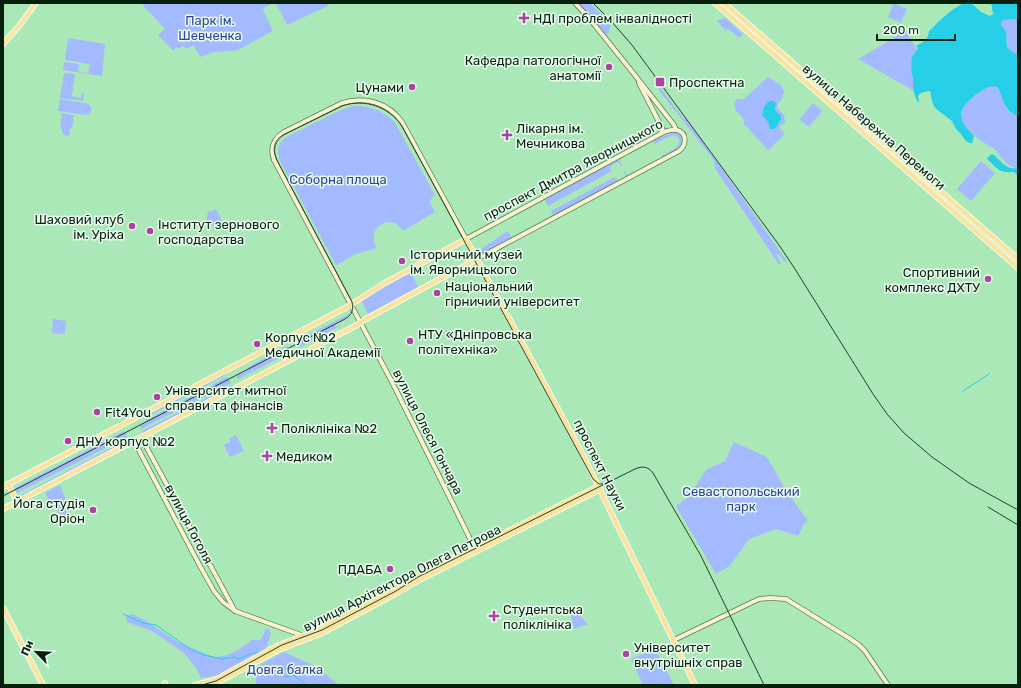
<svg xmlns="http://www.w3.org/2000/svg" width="1021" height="688" font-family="Rubik,sans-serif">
	<rect width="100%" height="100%" fill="#aae8b8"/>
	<!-- green -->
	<g fill="#a4baff" fill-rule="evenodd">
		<polygon points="141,3 327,3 328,6 287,25 277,5 273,3 264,8 263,10 273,31 238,50 220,52 219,51 211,53 201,57 193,45 187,49 183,46 179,49 177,47 173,51 158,35 165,29"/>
		<polygon points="578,3 590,3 610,23 610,29 607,36 588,13"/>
		<polygon points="894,3 907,9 901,23 888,17"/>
		<polygon points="725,18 743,34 739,38 728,29 726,31 717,21 718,20"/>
		<path d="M1006 19 1018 20V55L1011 51 1007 47C1006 42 1007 36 1006 32 1004 26 998 27 1003 20Z"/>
		<path d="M906 31 917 50C916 52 914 54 913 56 911 61 911 73 913 77L914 91 858 59Z"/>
		<polygon points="68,38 105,44 102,76 63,70 64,62 79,64 78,71 88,73 90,64 94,65 65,60"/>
		<polygon points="65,73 75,74 72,96 81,98 82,93 84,93 83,101 60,98 64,74"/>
		<path d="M768 77 781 85 784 91 782 99 778 103 777 108 784 115 785 123 780 126V129L785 134 768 150 744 124 743 118 736 111 734 105 737 99H744ZM775 107C776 111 778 116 780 121L778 125 770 129 768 122 762 115 764 110Z"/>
		<path d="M992 86C1004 88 1002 105 1009 112 1012 114 1015 115 1018 116V168L1016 169C1012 167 1008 165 1005 162 1001 158 998 152 993 148 987 144 980 141 975 136 960 125 955 111 971 99 978 94 984 88 992 86Z"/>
		<polygon points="660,87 684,119 686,118 716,160 786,260 786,263 778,254 776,253 781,264 779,265 715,168 714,160 658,89"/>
		<path d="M60 99 89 104 91 107C92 111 90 114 86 115L58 111Z"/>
		<polygon points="812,104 814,104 822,111 809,127 800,120 800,119"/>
		<path d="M353 106C369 105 381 110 394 121L435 195 432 197 430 203 435 212 403 231C391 211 364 229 377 248L356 254 336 265 280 161C277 150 277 145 286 137L339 111Z"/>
		<path d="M60 113 74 115 72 128H70L69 136 64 135C60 129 60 122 62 116Z"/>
		<path d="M673 132C677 132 682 133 683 139 684 150 670 154 662 158L661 156C666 153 672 151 677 147 682 142 679 136 673 135L654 144 653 141Z"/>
		<polygon points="619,159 622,166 621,166 618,162 612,165 610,168 612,171 548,206 545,200 546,198"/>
		<polygon points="981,161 995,173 971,201 957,189"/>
		<polygon points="625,171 628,177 555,215 553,215 551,211 615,177 616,179 619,180 626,177 624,172"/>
		<polygon points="216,209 224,225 206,225 208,211 211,212"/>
		<polygon points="508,231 511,238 504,236 511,239 480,255 478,251 487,245 488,244"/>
		<polygon points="411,272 418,287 368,314 361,300"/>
		<polygon points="349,314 348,317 334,324 336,327 339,325 340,326 298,348 295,342"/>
		<polygon points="53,319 66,321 65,334 52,333"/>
		<polygon points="287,346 291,352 238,379 236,376 248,370 247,368"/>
		<polygon points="225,373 226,375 145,418 144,417 138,420 137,419"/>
		<polygon points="227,377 231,383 141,429 140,426 146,423 145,421"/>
		<polygon points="232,385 233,387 143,434 142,431"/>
		<polygon points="124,431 127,437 17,493 15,488"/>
		<polygon points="236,435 244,451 230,457 224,445 230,442 229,439"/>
		<polygon points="128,439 129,441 20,498 19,496"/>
		<polygon points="734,442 767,457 785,489 808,521 804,524 798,536 776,529 749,539 730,566 716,574 676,506 689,496 706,470 725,461"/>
		<polygon points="60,485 68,505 65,507 70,519 64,523 51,499 48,499 45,493"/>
		<polygon points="569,606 571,606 588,624 574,629"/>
		<polygon points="132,614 148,622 176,641 190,647 202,652 211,657 217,657 227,655 238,650 252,640 260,640 264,634 265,629 268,629 271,632 269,640 265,650 219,675 201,678 196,668 184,653 152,631 127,622 126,616"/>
		<polygon points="655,648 674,685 643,685 631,659 635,657 636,657"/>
		<polygon points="284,652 317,667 339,685 256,685 256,667"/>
	</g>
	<!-- water -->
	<g fill="#26cee7">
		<path d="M964 3H971L981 12 990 16 993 14V12L992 10V7L991 3H1018V20L1010 19 1003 20C998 27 1004 26 1006 32 1007 36 1006 42 1007 47L1011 51 1018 55V116C1004 112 1004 99 998 88 995 86 992 86 989 87 980 90 960 106 961 115 961 123 969 131 974 136L972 143H970L966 141 961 134 956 129 952 121 935 108 932 101 930 91C926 92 921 91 918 96L919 102V103C913 96 913 86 913 77 911 73 911 62 912 57 914 54 916 52 918 48L916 46C924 42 928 40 929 31 933 28 936 24 939 21 947 14 954 8 964 3Z"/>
		<polygon points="769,101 774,101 776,103 775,110 781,116 781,120 780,121 778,125 774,129 770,129 768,122 762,115 764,107"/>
		<path d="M992 154 994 155C1000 161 1008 171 1018 168V176L1014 172C999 173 998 169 988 160L987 158Z"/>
	</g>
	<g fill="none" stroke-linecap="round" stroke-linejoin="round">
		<!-- stream -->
		<g stroke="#26cee7" stroke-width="1">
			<polyline points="963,391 989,374"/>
			<polyline points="123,614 143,623 156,625 190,649 201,654 222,659 235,657 239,659 250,654 262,652"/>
			<polyline points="277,670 284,668 307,685"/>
			<polyline points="277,670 286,677 294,675"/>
		</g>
		<defs>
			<g id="secondary">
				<polyline points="575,3 589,18 634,74 674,125 676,130"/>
				<polyline points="639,83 662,128 663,131 660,134"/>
				<polyline points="141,437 235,611"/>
				<polyline points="134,441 200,566 214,591 223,602 235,611 304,636"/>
				<path d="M475 549 455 508 391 380 274 160C270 149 273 139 284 132L342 103C364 96 388 102 402 122L466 239 664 132C668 131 672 129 677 130 688 133 686 146 679 151L477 259"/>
				<polyline points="674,640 759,599 770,598 786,599 849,638 859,645 865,651 888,685"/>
			</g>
			<g id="primary">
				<polyline points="715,3 1018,268"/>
				<polyline points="724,3 1018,259"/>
				<polyline points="3,44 19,26 36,3"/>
				<polyline points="8,484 17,502"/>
				<polyline points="3,487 347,307 385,283 466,239 584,457 695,685"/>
				<polyline points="3,509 357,325 364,320 477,259"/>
				<polyline points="3,608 43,685"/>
				<polyline points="164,685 165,683"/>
				<polyline points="195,685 215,680 277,646 322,628 396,589 417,576 599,486"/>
				<polyline points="213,685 278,650 320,634 397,593 419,580 601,489"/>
			</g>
		</defs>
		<!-- secondary casing -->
		<use href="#secondary" stroke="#488256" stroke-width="5.5"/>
		<!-- primary casing -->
		<use href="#primary" stroke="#fff" stroke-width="6"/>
		<!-- secondary -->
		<use href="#secondary" stroke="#fcf1cf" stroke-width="4"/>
		<!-- primary -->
		<use href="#primary" stroke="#fae39e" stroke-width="4.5"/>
		<!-- tram -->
		<g stroke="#22412a" stroke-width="1">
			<path d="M3 496 345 319C352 315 354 309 352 302L279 164C273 153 271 143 283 135L342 106C365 98 389 107 402 126L593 479 599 484H606"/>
			<path d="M202 685 216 681 282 645 322 630 396 591 418 577 635 469C642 466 648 466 653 473L701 556 764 685"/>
		</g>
		<!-- rail -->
		<g stroke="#22412a" stroke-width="1">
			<polyline points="593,3 611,21 632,45 779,245 795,269 873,394 887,414 904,433 932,457 969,483 1018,510"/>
			<polyline points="988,507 1018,525"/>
		</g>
	</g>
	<!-- markers -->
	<g fill="#ab42a4" stroke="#ebfdee" stroke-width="1.5">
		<path d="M522 12h4v4h4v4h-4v4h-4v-4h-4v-4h4z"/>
		<circle cx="609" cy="67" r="4"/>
		<rect x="655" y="77" width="10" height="10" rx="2"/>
		<circle cx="412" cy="87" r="4"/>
		<path d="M505 129h4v4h4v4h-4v4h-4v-4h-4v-4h4z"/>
		<circle cx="132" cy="226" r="4"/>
		<circle cx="150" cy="231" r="4"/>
		<circle cx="402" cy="261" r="4"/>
		<circle cx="988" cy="279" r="4"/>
		<circle cx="437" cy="293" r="4"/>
		<circle cx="410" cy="341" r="4"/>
		<circle cx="257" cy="344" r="4"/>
		<circle cx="157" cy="397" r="4"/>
		<circle cx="97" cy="412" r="4"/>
		<path d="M270 422h4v4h4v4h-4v4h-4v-4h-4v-4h4z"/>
		<circle cx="68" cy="441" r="4"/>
		<path d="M265 450h4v4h4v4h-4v4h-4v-4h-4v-4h4z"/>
		<circle cx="93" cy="510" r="4"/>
		<circle cx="390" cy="569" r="4"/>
		<path d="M492 610h4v4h4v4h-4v4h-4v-4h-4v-4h4z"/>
		<circle cx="626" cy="654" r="4"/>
	</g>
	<g text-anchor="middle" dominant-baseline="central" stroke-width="3" stroke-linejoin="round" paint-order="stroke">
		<!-- poi labels -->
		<g font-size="13" fill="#07200e" stroke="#ebfdee" text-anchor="start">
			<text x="533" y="18">НДІ проблем інвалідності</text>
			<text x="601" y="60" text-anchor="end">Кафедра патологічної<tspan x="601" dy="15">анатомії</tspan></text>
			<text x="669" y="82">Проспектна</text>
			<text x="404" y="87" text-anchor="end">Цунами</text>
			<text x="516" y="128">Лікарня ім.<tspan x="516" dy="15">Мечникова</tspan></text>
			<text x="124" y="219" text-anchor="end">Шаховий клуб<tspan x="124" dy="15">ім. Уріха</tspan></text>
			<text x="158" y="224">Інститут зернового<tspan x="158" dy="15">господарства</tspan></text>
			<text x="410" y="254">Історичний музей<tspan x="410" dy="15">ім. Яворницького</tspan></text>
			<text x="980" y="272" text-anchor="end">Спортивний<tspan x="980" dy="15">комплекс ДХТУ</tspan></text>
			<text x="445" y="286">Національний<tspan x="445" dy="15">гірничий університет</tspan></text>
			<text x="418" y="334">НТУ «Дніпровська<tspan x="418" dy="15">політехніка»</tspan></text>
			<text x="265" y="337">Корпус №2<tspan x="265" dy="15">Медичної Академії</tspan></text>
			<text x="165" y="390">Університет митної<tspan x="165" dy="15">справи та фінансів</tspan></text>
			<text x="105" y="412">Fit4You</text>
			<text x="281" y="428">Поліклініка №2</text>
			<text x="76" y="441">ДНУ корпус №2</text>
			<text x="276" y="456">Медиком</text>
			<text x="85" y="503" text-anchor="end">Йога студія<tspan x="85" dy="15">Оріон</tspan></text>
			<text x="382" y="569" text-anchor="end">ПДАБА</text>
			<text x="503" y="609">Студентська<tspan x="503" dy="15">поліклініка</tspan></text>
			<text x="634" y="647">Університет<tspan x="634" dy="15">внутрішніх справ</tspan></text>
		</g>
		<!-- park labels -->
		<g font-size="13" fill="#3041a4" stroke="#ebfdee">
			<text x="210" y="20">Парк iм.<tspan x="210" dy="15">Шевченка</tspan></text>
			<text x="338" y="179">Соборна площа</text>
			<text x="741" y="491">Севастопольський<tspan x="741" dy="15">парк</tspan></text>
			<text x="285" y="669">Довга балка</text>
		</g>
		<!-- street labels -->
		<g font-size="13" fill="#07200e" stroke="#ebfdee">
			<text transform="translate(874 127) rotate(41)">вулиця Набережна Перемоги</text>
			<text transform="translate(573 170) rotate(-28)">проспект Дмитра Яворницького</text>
			<text transform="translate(428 432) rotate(63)">вулиця Олеся Гончара</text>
			<text transform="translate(600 465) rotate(63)">проспект Науки</text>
			<text transform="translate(189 524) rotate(62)">вулиця Гоголя</text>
			<text transform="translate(402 578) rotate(-27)">вулиця Архітектора Олега Петрова</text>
		</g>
	</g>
	<!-- border -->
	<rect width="1021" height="688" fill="none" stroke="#07200e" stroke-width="8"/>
	<!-- north arrow -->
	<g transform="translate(36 652) rotate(294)" stroke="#ebfdee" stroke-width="3" paint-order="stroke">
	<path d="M0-3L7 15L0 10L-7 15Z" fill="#07200e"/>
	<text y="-6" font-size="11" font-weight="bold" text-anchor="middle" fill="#07200e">Пн</text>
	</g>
	<!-- scale -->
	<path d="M877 34v6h78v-6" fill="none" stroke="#07200e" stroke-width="2"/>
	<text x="883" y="34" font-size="12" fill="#07200e" stroke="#ebfdee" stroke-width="3" paint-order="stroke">200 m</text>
</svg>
